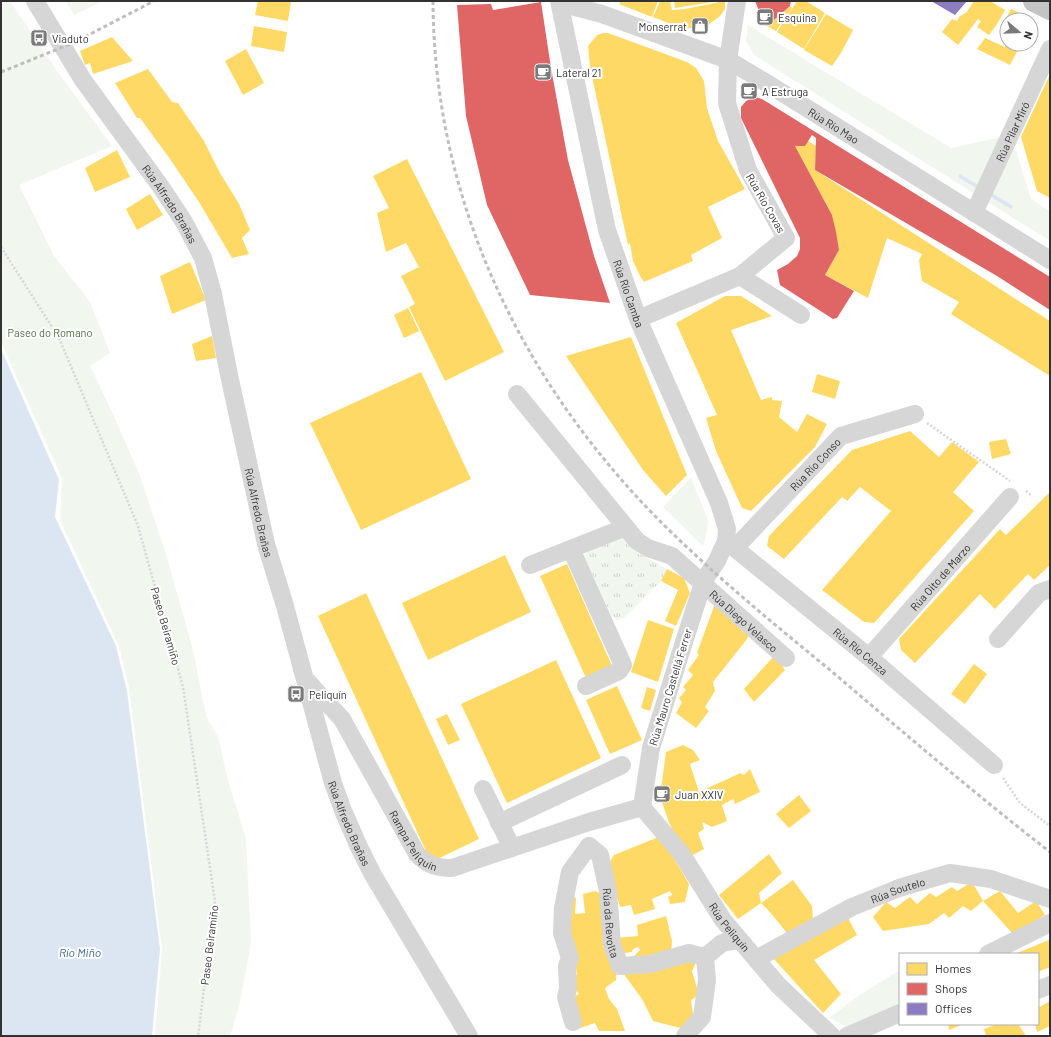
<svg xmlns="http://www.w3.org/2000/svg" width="1051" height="1037" font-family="Barlow,sans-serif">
	<defs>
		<pattern id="grass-tufts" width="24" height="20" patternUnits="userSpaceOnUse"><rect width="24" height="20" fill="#f1f6ee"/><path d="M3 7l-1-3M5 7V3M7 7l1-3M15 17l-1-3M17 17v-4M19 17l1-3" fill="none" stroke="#cfd3cd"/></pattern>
	</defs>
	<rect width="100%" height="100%" fill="#fff"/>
	<!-- grass -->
	<polygon fill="url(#grass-tufts)" points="621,537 627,540 636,552 667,569 661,581 624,618 617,620 611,615 585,558 586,551"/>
	<!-- park -->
	<g fill="#f1f6ee">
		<polygon points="1,1 10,1 59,74 112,146 19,185 54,256 90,302 110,353 90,366 113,414 140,476 166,554 193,650 206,716 218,737 227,777 246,839 251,943 240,1003 230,1036 155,1036 162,949 129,688 119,646 60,520 62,478 1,342"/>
		<polygon points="66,1 103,1 74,15"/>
		<polygon points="748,25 951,148 997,138 1016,150 1031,199 1050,211 1050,241 754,55 746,41"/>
		<polygon points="691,478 708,520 707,532 703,546 663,507 677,492"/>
		<polygon points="900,970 900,1004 874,1017 846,1026 829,1018 858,996"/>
	</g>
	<!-- water -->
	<g fill="#dce6f3">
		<polygon points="960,174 1013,206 1011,209 958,177"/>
		<polygon points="1,349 59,480 55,517 116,646 127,691 160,949 152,1036 1,1036"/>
	</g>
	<!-- homes -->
	<g fill="#ffd966">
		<polygon points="258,1 291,1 288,21 255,15"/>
		<polygon points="621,1 658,1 652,17 619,4"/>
		<polygon points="660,1 670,1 672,10 685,9 725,1 725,9 720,16 708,25 684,29 653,17"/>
		<polygon points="674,1 713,1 713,2 675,8"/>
		<polygon points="797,1 806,1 825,13 804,49 777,32"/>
		<polygon points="974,1 990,1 1005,10 997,24 989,35 977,27 981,21 978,19 958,45 942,32 952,19 957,21 960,16 966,13"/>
		<polygon points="790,6 792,8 776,31 767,26"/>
		<polygon points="1011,9 1027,16 1026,20 1007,20 1007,32 1001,28"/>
		<polygon points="826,14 853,30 841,53 832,66 804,50"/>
		<polygon points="254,26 287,32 284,52 251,46"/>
		<polygon points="603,33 608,33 687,62 696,68 704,81 707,108 718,141 745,189 708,207 722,238 691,255 693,261 644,282 640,276 633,261 630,243 628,245 590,67 588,46 597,35"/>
		<polygon points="112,37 133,61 93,74 90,63 85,65 80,51"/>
		<polygon points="985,38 1005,47 1006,44 1021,44 1010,65 977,49"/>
		<polygon points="246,49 264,83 243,95 225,61"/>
		<polygon points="148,69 172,102 178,103 204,141 220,173 239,204 250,230 242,238 249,254 232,258 199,202 170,159 140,118 137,118 115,83"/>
		<polygon points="1050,74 1050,198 1037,191 1021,137"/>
		<polygon points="808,141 816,146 815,170 1050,321 1050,376 951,314 959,302 922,281 919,260 922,254 887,238 868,298 825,275 839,250 832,215 795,146 805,146"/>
		<polygon points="117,150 130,177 95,192 85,168"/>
		<polygon points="407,159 504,352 445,381 409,307 415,304 401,276 419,267 406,243 386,252 377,213 389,208 373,176"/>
		<polygon points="150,194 163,215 137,230 126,209"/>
		<polygon points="190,262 206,300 172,314 160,276"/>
		<polygon points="725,296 741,296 772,316 731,330 761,400 772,397 772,400 782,401 779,417 797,432 807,414 827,424 815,447 751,511 742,508 716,451 706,418 717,415 676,323"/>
		<polygon points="408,308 419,331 404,338 394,315"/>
		<polygon points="212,336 216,358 196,361 192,344"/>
		<polygon points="631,337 687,475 666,496 643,470 566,356"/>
		<polygon points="421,372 471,479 361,530 310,423"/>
		<polygon points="817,374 840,381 835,399 812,392"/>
		<polygon points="910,431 939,457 952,442 979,462 953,492 974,511 874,623 864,622 822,590 891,511 860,487 847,501 842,497 784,559 767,546 769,536 852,450"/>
		<polygon points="1006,439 1011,454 992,459 989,442"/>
		<polygon points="1050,492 1050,565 1034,580 1028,574 995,609 980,594 915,663 901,650 899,639 1000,529 1006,535"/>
		<polygon points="505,555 531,612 428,660 402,603"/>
		<polygon points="567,564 612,666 586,678 540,576"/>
		<polygon points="667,569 684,578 690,593 676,626 665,621 678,590 661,581"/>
		<polygon points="366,593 479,839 431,862 318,616"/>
		<polygon points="716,601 750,631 747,639 713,682 715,691 705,707 709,711 696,728 676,713 682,702 679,698 686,690 683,687 693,675 688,670 699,655 697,653"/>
		<polygon points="648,620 674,629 658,682 631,672"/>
		<polygon points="775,655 785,670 754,702 744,689"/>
		<polygon points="556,660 601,758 507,803 461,704"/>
		<polygon points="974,664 987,674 965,704 951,694"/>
		<polygon points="617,686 642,740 610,754 586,700"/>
		<polygon points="647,687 656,690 650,711 641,708"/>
		<polygon points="447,714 460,740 448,745 436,719"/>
		<polygon points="683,745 693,750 700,760 690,764 699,792 732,777 740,773 744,775 750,769 760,792 735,804 733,799 722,805 727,821 712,827 702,822 704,829 698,833 704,849 689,857 670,825 660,797 666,752"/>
		<polygon points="799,795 811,811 789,828 776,814"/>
		<polygon points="661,836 689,884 685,902 670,904 668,897 672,895 670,891 652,899 655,909 634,915 631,905 620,907 608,865 614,855"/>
		<polygon points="769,854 782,873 759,893 761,903 738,919 719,895"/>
		<polygon points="793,880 812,906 813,920 792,939 769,911 761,903"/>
		<polygon points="972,882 983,901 971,911 963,906 949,918 944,913 929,924 883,931 873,917 886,902 895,908 910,897 917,904 930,893 936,897 952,887 957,891"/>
		<polygon points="595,891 602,894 616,970 616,980 605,988 609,999 617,1009 625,1031 599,1031 595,1023 577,1029 570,999 579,994 576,990 573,976 577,975 576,967 567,929 568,895 576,898 575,914 585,913 583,894"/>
		<polygon points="1000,891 1018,913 1036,901 1045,915 1013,934 983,901"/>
		<polygon points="666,916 672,941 671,953 630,960 640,950 638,947 633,949 632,952 619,954 615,938 638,936 637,925"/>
		<polygon points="847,916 857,935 814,960 841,994 823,1013 773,958"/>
		<polygon points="1049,940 1050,945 1050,967 1038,972 1038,954 1015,954"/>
		<polygon points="691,958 696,962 692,971 699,995 691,1000 694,1021 684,1029 653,1021 642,999 623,973"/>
		<polygon points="1050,1001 1050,1026 1037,1032 1035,1024 1038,1024 1038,1008"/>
		<polygon points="948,1024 964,1024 949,1030"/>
		<polygon points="997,1024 1018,1024 1026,1036 986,1036 984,1029"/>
	</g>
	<!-- shops -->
	<g fill="#e06666">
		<polygon points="755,1 791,1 790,6 767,26 764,23"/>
		<polygon points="541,2 551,68 568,160 594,256 610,303 530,295 487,205 466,116 457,5 491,4 493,10"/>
		<polygon points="755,97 762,99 1050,277 1050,310 997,276 815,170 816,138 812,135 805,146 795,146 832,215 836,232 839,250 825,275 854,291 837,318 833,319 780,285 777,270 788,264 797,256 800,249 800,238 741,118 741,107 746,101"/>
	</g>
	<!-- offices -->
	<polygon fill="#8e7cc3" points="931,1 967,1 955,15"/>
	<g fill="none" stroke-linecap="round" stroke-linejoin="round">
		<!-- path -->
		<g stroke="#d6d6d6" stroke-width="2.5" stroke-dasharray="2 2" stroke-linecap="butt">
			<polyline points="1,247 59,338 138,526 183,687 215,901 198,1036"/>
			<polyline points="927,423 1010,481"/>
			<polyline points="1026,491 1032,496"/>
			<polyline points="1003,778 1020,803 1050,826"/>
		</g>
		<!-- minor -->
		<g stroke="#d6d6d6" stroke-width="18">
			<path id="s1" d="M35 1 83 80 161 187 184 222 203 258 213 294 229 375 266 544 285 606 333 783 344 813 359 847 373 875 469 1036"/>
			<path id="s2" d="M559 1 607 230 638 319 719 503 727 529 726 541 717 561 704 580 683 645 651 748 642 807"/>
			<path id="s3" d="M560 3 602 14 728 60 765 82 1050 260"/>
			<path id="s4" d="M974 213 1050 49"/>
			<polyline points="740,276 801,315"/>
			<polyline points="638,319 740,276 786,238 748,170 727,103 728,60 737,1"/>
			<path id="s5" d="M517 394 637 541 648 548 672 556 786 658"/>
			<path id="s6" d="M726 541 869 657 994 765"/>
			<path id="s7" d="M735 548 841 436 915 414"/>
			<polyline points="571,549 623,665 619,671 586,686"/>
			<polyline points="530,565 626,527"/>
			<polyline points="998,639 1039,593 1050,589"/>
			<path id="s8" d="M869 657 1010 497"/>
			<path id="s9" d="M308 682 342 719 417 854C427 865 437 868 452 868L589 822 642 807"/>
			<polyline points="483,789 512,848"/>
			<path id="s10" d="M642 807 681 853 723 920 778 985 832 1036"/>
			<polyline points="499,823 622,765"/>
			<path id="s11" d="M589 846 600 855 608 891 612 945 620 966 650 964 689 953 705 957"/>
			<polyline points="988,954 1050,923"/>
			<path id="s12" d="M756 959 852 907 899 888 950 873 991 879 1050 899"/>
			<polyline points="1038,990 1050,985"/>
			<polyline points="573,1022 566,997 568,989 567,966 570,958 562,933 563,908 570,872 589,846"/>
			<polyline points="685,1036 702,1017 707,980 705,957 722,943 739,940"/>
			<polyline points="847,1036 900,1013"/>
		</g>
		<!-- highway -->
		<polyline stroke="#c4c4c4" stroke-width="22" points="1034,1 1050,9"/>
		<!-- rail -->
		<g stroke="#bebebe" stroke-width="3" stroke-dasharray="4 3" stroke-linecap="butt">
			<path d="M433 1C434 197 518 375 653 514 708 570 769 620 830 670 903 732 975 794 1050 852"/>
			<polyline points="1,72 73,43 154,1"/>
		</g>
	</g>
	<!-- icons -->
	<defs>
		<symbol id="cafe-square" viewBox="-11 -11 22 22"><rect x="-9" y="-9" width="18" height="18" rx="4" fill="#7a7a7a" stroke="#fff"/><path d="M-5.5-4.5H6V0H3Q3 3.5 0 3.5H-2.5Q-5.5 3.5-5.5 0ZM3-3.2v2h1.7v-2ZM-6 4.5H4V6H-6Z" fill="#fff"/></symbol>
		<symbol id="shop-square" viewBox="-11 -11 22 22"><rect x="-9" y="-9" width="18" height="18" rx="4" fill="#7a7a7a" stroke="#fff"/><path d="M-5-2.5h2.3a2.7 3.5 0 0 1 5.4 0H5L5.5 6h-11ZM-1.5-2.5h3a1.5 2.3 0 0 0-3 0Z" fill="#fff"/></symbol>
		<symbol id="bus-square" viewBox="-11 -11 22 22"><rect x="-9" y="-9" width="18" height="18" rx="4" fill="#7a7a7a" stroke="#fff"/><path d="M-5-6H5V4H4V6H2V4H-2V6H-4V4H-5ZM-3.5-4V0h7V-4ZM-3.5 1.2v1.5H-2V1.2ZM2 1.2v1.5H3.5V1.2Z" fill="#fff"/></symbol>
	</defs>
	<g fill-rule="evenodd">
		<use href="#cafe-square" x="755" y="7" width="20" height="20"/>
		<use href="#shop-square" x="690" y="16" width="20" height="20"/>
		<use href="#bus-square" x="29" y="28" width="20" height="20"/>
		<use href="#cafe-square" x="533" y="62" width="20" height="20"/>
		<use href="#cafe-square" x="739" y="81" width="20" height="20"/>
		<use href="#bus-square" x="286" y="684" width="20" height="20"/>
		<use href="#cafe-square" x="652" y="784" width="20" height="20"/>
	</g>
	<g text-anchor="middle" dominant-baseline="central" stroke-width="4" stroke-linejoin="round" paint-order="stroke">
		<!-- poi labels -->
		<g font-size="11" fill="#323232" stroke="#fff" text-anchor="start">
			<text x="778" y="17">Esquina</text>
			<text x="687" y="26" text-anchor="end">Monserrat</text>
			<text x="52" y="38">Viaduto</text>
			<text x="556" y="72">Lateral 21</text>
			<text x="762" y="91">A Estruga</text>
			<text x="309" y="694">Peliquín</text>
			<text x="675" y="794">Juan XXIV</text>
		</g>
		<!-- street labels -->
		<g font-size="11" fill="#323232" stroke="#fff">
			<text stroke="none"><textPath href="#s3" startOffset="302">Rúa Río Mao</textPath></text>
			<text stroke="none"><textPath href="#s4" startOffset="90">Rúa Pilar Miró</textPath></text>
			<text transform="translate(766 203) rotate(60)">Rúa Río Covas</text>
			<text stroke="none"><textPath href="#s1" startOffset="244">Rúa Alfredo Brañas</textPath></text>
			<text stroke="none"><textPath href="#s2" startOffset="301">Rúa Río Camba</textPath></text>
			<text stroke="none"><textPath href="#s7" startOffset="116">Rúa Río Conso</textPath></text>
			<text stroke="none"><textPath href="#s1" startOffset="568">Rúa Alfredo Brañas</textPath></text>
			<text stroke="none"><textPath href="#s8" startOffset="107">Rúa Oito de Marzo</textPath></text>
			<text stroke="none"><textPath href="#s5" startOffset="325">Rúa Diego Velasco</textPath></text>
			<text transform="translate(166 626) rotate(74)">Paseo Beiramiño</text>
			<text stroke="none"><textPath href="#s6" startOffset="174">Rúa Río Cenza</textPath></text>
			<text transform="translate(670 687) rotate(-73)">Rúa Mauro Castellá Ferrer</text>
			<text stroke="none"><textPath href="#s1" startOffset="892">Rúa Alfredo Brañas</textPath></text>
			<text stroke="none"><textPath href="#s9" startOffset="192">Rampa Peliquín</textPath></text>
			<text stroke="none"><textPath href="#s12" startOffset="158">Rúa Soutelo</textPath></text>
			<text stroke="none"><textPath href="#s11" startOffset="83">Rúa da Revolta</textPath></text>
			<text stroke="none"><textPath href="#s10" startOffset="149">Rúa Peliquín</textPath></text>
			<text transform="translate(209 945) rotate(-83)">Paseo Beiramiño</text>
		</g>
		<!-- park labels -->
		<g font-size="11" fill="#4e6f3e" stroke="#fff">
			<text x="50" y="332">Paseo do Romano</text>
		</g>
		<!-- water labels -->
		<g font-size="12" font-style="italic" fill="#3e6796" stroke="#fff">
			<text x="80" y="952">Río Miño</text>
		</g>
	</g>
	<!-- border -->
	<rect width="1051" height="1037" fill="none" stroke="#323232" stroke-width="4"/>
	<!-- legend -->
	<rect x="899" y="953" width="140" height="72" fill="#ffffff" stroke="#adadad"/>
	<rect x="907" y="963" width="20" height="12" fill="#ffd966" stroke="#adadad"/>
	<text x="935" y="973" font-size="12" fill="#323232">Homes</text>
	<rect x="907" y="983" width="20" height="12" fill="#e06666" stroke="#adadad"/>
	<text x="935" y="993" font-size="12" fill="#323232">Shops</text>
	<rect x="907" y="1003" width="20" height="12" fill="#8e7cc3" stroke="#adadad"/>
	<text x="935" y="1013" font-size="12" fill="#323232">Offices</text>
	<!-- north arrow -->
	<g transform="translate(1019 32) rotate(109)"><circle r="19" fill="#ffffff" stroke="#adadad"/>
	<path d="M0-3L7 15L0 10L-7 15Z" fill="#7a7a7a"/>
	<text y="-6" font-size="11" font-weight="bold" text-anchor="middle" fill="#323232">N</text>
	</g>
</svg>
